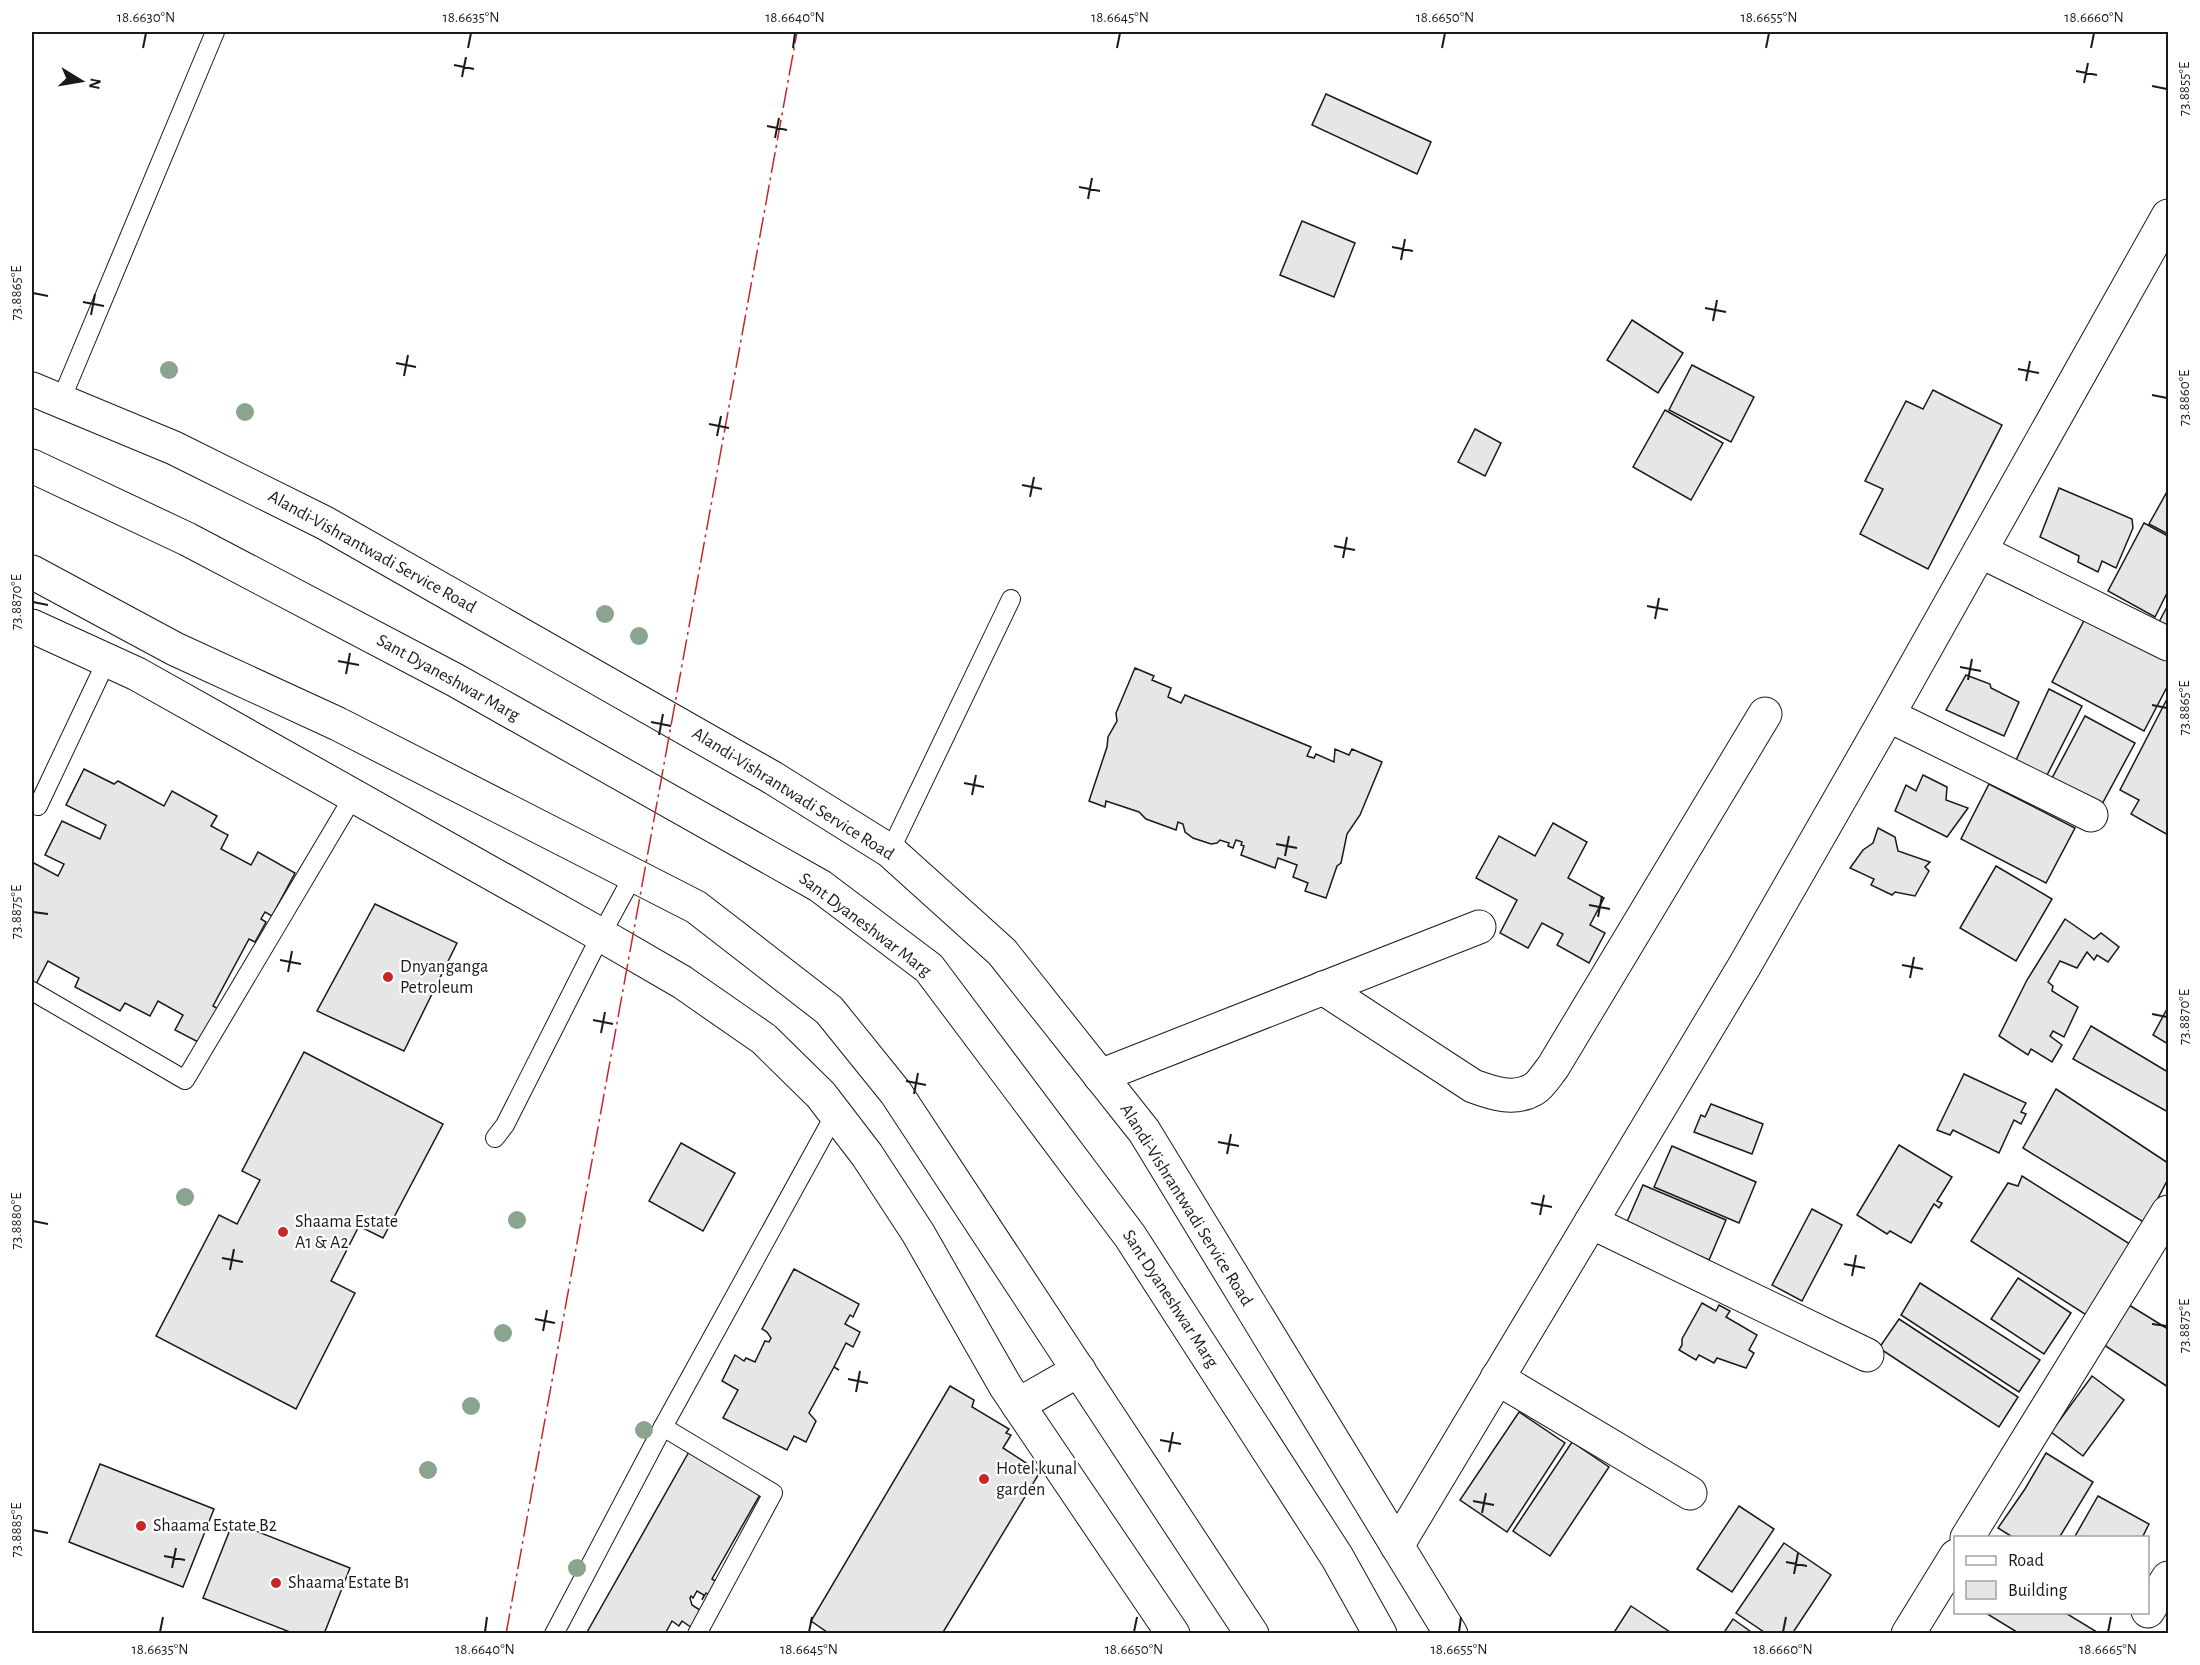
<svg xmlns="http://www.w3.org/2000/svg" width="2200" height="1665" font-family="'Alegreya Sans',sans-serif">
	<rect width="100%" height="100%" fill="#fff"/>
	<!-- building -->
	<g fill="#e6e6e6" stroke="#1a1a1a" stroke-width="1.5">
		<polygon points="1326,94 1431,142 1417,174 1312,125"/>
		<polygon points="1302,221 1355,243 1334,297 1280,275"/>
		<polygon points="1632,320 1683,353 1658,393 1607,360"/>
		<polygon points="1692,365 1754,397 1731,442 1669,410"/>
		<polygon points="1933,390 2002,425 1928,569 1860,534 1883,489 1865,481 1906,401 1923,409"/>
		<polygon points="1665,410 1723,443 1691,500 1633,467"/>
		<polygon points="1475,429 1501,443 1485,476 1458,462"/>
		<polygon points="2059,488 2132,519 2133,528 2116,568 2102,561 2098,572 2078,562 2079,556 2040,537"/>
		<polygon points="2168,490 2168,534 2149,524"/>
		<polygon points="2144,523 2168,536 2168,591 2155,617 2108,591"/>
		<polygon points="2168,605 2168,627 2159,622"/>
		<polygon points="2089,611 2168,653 2168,685 2144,731 2052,682"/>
		<polygon points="1135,668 1154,676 1152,680 1171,688 1168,697 1181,703 1185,695 1311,747 1307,756 1314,758 1316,754 1334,762 1335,749 1349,755 1352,749 1382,762 1360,815 1347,834 1341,863 1337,866 1326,898 1305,891 1308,883 1293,877 1297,865 1278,858 1275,868 1241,855 1244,846 1241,845 1242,842 1236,840 1233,848 1228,846 1229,843 1220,840 1217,843 1211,844 1193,838 1185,832 1183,824 1178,822 1176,830 1146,819 1139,812 1106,801 1105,807 1089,801 1107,747 1108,737 1117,721 1116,713"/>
		<polygon points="1966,675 1990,684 1991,688 2019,702 2004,736 1946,710"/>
		<polygon points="2049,689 2082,706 2041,787 2011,771"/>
		<polygon points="2168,697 2168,835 2131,814 2139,800 2120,790"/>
		<polygon points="2085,716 2135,743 2101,806 2051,780"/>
		<polygon points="84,769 114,784 118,781 164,806 172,791 217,816 211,826 228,835 221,849 251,865 258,852 295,873 272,916 265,912 261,919 266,922 255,942 249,939 213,1006 220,1010 202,1044 175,1030 183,1015 158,1001 150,1016 125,1003 120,1011 75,987 79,978 48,961 34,988 32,986 32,862 58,876 64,864 45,855 62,821 100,839 106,825 66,805"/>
		<polygon points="1923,775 1947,787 1946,800 1968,808 1947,837 1895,811 1906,785 1916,791"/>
		<polygon points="1989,784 2075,828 2046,883 1961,839"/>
		<polygon points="1553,823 1587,842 1568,878 1604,898 1590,925 1605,933 1589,963 1557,945 1563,934 1542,923 1528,948 1500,933 1517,900 1476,878 1499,836 1535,856"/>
		<polygon points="1878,828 1895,837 1898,851 1930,862 1925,867 1929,871 1915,896 1895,892 1892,895 1871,885 1874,879 1850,868 1863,850 1873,843"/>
		<polygon points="1996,866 2052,899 2016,961 1960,928"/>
		<polygon points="375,904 457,943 404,1051 317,1011"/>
		<polygon points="2065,919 2094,939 2101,933 2119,947 2108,962 2097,955 2094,960 2087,952 2077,968 2060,961 2048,982 2053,986 2052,991 2078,1007 2064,1037 2053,1031 2050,1036 2062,1045 2052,1062 2031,1049 2028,1055 1999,1036 2027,980"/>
		<polygon points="2168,1007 2168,1044 2153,1035"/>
		<polygon points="2091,1026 2168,1072 2168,1112 2073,1059"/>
		<polygon points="304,1052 443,1124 383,1238 359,1226 331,1281 355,1293 296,1409 156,1336 219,1215 237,1224 260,1180 242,1171"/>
		<polygon points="1964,1074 2026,1103 2021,1112 2026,1114 2021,1124 2014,1120 1999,1153 1953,1130 1950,1135 1937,1130"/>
		<polygon points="2056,1089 2168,1163 2168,1179 2145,1223 2023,1148"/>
		<polygon points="1711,1104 1763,1124 1752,1154 1694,1132 1701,1115 1705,1117"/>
		<polygon points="681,1143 735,1173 703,1231 649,1201"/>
		<polygon points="1899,1145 1952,1177 1937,1201 1942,1203 1939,1208 1934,1204 1911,1243 1890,1231 1887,1234 1857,1215"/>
		<polygon points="1672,1146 1756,1182 1739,1223 1654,1187"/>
		<polygon points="2022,1176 2133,1246 2091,1318 1971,1241 2008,1183 2018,1186"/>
		<polygon points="1643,1185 1726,1220 1709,1260 1626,1224"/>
		<polygon points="1812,1209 1842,1225 1802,1301 1772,1285"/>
		<polygon points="794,1269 859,1304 853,1317 850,1315 845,1324 860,1332 853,1347 846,1343 834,1367 839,1370 834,1367 809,1413 816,1421 806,1442 794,1436 787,1450 723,1418 738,1390 722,1381 735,1355 744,1361 746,1358 755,1362 765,1341 769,1342 771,1338 767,1332 762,1329"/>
		<polygon points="2018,1278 2071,1313 2044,1354 1991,1319"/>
		<polygon points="1920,1283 2040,1360 2019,1392 1901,1315"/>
		<polygon points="1702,1303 1716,1311 1719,1305 1730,1311 1726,1317 1757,1335 1749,1350 1754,1353 1746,1368 1717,1358 1714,1363 1699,1355 1696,1360 1679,1350 1682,1345 1682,1339"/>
		<polygon points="2129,1305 2168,1329 2168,1387 2101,1343"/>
		<polygon points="1899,1319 2018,1397 1999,1427 1879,1348"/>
		<polygon points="2092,1376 2124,1400 2083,1456 2051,1432"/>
		<polygon points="950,1386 974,1400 972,1407 1009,1429 1006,1433 1011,1435 1003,1448 1040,1472 942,1634 830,1634 811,1621"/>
		<polygon points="1519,1412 1565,1443 1507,1532 1460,1500"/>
		<polygon points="1572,1442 1609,1467 1550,1556 1513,1531"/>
		<polygon points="690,1450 762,1491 712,1579 717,1582 709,1595 706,1593 702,1600 704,1595 697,1591 693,1598 691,1596 690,1598 692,1605 703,1612 692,1628 682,1621 679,1626 672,1621 665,1634 586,1634"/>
		<polygon points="2046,1453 2093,1482 2059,1538 2014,1538 1998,1528 2025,1489"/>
		<polygon points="100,1464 214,1509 183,1587 69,1542"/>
		<polygon points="2098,1496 2149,1524 2142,1538 2074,1538"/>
		<polygon points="1739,1506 1774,1529 1732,1592 1697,1569"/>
		<polygon points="233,1522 350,1568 324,1634 295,1634 203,1598"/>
		<polygon points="1784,1543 1831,1575 1792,1634 1767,1634 1736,1613"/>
		<polygon points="1631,1606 1673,1634 1613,1634"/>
		<polygon points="1984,1612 2064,1612 2097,1632 2020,1634"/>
		<polygon points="1733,1619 1754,1634 1723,1634"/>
	</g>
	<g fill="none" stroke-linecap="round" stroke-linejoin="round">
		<defs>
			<g id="service">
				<polyline points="61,400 215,32"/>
				<polyline points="38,806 107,660"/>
				<polyline points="890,851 1011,599"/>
				<polyline points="32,991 185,1080 353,797"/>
				<polyline points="495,1138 505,1125 601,935 633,876"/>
				<polyline points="663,1427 773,1493 697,1634"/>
				<polyline points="554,1634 663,1427 835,1114"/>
			</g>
			<g id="minor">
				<polyline points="1980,551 2168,644"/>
				<polyline points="1888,715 2091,815"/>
				<path d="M1323 988 1473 1086C1492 1093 1514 1101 1534 1089 1541 1085 1548 1073 1553 1067L1765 714"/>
				<polyline points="1100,1076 1479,927"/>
				<polyline points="1591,1222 1867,1355"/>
				<polyline points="1497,1378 1690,1493"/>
				<polyline points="1967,1538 2168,1212"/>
				<polyline points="1397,1546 1745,965 1888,715 2168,216"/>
				<polyline points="2148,1611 2168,1578"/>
				<polyline points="1908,1634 1956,1556"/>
			</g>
			<g id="tertiary">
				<polyline points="32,389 174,448 325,523 773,778 890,851 1002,952 1144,1131 1451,1634"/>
				<polyline points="32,626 137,674 601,935 682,982 764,1039 821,1095 867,1155 918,1233 1006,1387 1173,1634"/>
			</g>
			<g id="primary">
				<polyline points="32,466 187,539 455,680 820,886 929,968 1130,1236 1337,1557 1380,1634"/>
				<polyline points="32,572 175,649 338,724 696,907 829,1010 896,1093 1252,1634"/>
				<polyline points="1018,1405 1079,1370"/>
			</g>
		</defs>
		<!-- service casing -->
		<use href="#service" stroke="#1a1a1a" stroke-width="20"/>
		<!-- minor casing -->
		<use href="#minor" stroke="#1a1a1a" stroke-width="35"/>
		<!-- tertiary casing -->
		<use href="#tertiary" stroke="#1a1a1a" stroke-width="35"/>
		<!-- primary casing -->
		<use href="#primary" stroke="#1a1a1a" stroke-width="35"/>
		<!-- service -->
		<use href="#service" stroke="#fff" stroke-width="18"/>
		<!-- minor -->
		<use href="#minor" stroke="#fff" stroke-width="33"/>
		<!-- tertiary -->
		<use href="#tertiary" stroke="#fff" stroke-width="33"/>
		<!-- primary -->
		<use href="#primary" stroke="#fff" stroke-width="33"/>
		<!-- power -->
		<polyline stroke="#c62828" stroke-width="1.5" stroke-dasharray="21 4.5 3 4.5" stroke-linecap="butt" points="506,1634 797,32"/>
	</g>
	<!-- trees -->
	<g fill="#8aa48f">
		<circle cx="169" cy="370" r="9"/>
		<circle cx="245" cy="412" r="9"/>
		<circle cx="605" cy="614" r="9"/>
		<circle cx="639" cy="636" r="9"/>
		<circle cx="185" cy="1197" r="9"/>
		<circle cx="517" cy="1220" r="9"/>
		<circle cx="503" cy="1333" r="9"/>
		<circle cx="471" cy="1406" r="9"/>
		<circle cx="644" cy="1430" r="9"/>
		<circle cx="428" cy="1470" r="9"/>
		<circle cx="577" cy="1568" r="9"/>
	</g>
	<!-- ticks -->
	<path fill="none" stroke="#1a1a1a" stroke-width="2" d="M143 48 146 33M468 48 471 33M793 48 795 33M1117 48 1120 33M1442 48 1445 33M1766 48 1769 33M2091 48 2094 33M454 65 474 69M2076 71 2097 75M462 77 466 57M2084 83 2088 63M2152 86 2167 89M767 126 787 130M775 138 779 118M1079 187 1100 191M1088 199 1092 178M1392 247 1413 251M1401 260 1405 239M33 293 48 296M83 302 104 306M1705 308 1726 312M91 315 95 294M1713 321 1717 300M396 363 416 367M2018 369 2039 373M404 376 408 355M2026 381 2030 361M2152 395 2167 398M709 424 729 428M717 436 721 416M1022 485 1042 489M1030 497 1034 477M1334 546 1355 550M1343 558 1347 537M33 602 48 605M1647 606 1668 610M1655 619 1659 598M338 661 359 665M1960 667 1981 671M346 674 350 653M1968 680 1972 659M2152 705 2167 708M651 722 671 726M659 735 663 714M964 783 984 787M972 795 976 775M1276 844 1297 848M1285 856 1289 836M1589 905 1610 909M33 912 48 914M1598 917 1602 896M280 960 301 964M1902 965 1923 969M288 972 292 951M1910 978 1914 957M2152 1014 2167 1017M593 1020 613 1024M601 1033 605 1012M906 1081 926 1085M914 1094 918 1073M1218 1142 1239 1146M1227 1154 1231 1134M1531 1203 1552 1207M1540 1215 1544 1195M33 1221 48 1224M222 1258 243 1262M1844 1264 1865 1268M230 1270 234 1249M1852 1276 1856 1255M535 1319 555 1323M2152 1324 2167 1326M543 1331 547 1310M848 1379 868 1383M856 1392 860 1371M1160 1440 1181 1444M1169 1452 1173 1432M1473 1501 1494 1505M1482 1513 1486 1493M33 1530 48 1533M164 1556 185 1560M1786 1562 1807 1566M172 1568 176 1548M1794 1574 1798 1553M160 1632 163 1617M485 1632 487 1617M809 1632 812 1617M1134 1632 1137 1617M1459 1632 1461 1617M1783 1632 1786 1617M2108 1632 2111 1617"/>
	<!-- markers -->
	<g fill="#c62828" stroke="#fff" stroke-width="2">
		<circle cx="388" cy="977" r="6"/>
		<circle cx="283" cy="1232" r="6"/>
		<circle cx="984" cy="1479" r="6"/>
		<circle cx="141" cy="1526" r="6"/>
		<circle cx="276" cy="1583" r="6"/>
	</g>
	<g text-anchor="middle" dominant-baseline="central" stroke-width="4.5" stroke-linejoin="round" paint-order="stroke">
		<!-- street labels -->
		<g font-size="18" fill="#1a1a1a" stroke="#fff">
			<text transform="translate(372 552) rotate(29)">Alandi-Vishrantwadi Service Road</text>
			<text transform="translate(448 678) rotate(29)">Sant Dyaneshwar Marg</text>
			<text transform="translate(793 794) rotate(32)">Alandi-Vishrantwadi Service Road</text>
			<text transform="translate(865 925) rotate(37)">Sant Dyaneshwar Marg</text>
			<text transform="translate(1186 1205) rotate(58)">Alandi-Vishrantwadi Service Road</text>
			<text transform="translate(1170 1299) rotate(57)">Sant Dyaneshwar Marg</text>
		</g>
		<!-- poi labels -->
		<g font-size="18" fill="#1a1a1a" stroke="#fff" text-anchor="start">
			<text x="400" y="967">Dnyanganga<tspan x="400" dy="21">Petroleum</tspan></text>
			<text x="295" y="1222">Shaama Estate<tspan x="295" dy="21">A1 &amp; A2</tspan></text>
			<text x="996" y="1469">Hotel kunal<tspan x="996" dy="21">garden</tspan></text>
			<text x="153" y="1526">Shaama Estate B2</text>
			<text x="288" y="1583">Shaama Estate B1</text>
		</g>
	</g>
	<!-- border -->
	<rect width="2200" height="1665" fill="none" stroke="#ffffff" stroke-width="66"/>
	<!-- legend -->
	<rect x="1954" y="1536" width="195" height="78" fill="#ffffff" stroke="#a3a3a3" stroke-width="1.5"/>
	<rect x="1966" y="1556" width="30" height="9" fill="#ffffff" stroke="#a3a3a3" stroke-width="1.5"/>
	<text x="2008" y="1566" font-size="18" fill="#1a1a1a">Road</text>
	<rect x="1966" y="1581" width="30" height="18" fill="#e6e6e6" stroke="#a3a3a3" stroke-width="1.5"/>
	<text x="2008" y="1596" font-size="18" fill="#1a1a1a">Building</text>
	<!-- north arrow -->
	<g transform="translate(81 81) rotate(101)" stroke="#ffffff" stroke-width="4.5" paint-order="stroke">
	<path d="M0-4.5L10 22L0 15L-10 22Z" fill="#1a1a1a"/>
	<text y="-9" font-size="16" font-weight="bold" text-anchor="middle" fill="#1a1a1a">N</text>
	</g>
	<rect x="33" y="33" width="2134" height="1599" fill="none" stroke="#1a1a1a" stroke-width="2"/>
	<g font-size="15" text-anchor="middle" fill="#1a1a1a">
		<text x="146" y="22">18.6630°N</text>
		<text x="471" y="22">18.6635°N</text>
		<text x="795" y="22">18.6640°N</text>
		<text x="1120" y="22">18.6645°N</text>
		<text x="1445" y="22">18.6650°N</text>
		<text x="1769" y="22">18.6655°N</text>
		<text x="2094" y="22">18.6660°N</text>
		<text transform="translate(2184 89) rotate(-90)" y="5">73.8855°E</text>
		<text transform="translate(16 293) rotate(-90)" y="5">73.8865°E</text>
		<text transform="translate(2184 398) rotate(-90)" y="5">73.8860°E</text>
		<text transform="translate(16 602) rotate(-90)" y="5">73.8870°E</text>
		<text transform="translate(2184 708) rotate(-90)" y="5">73.8865°E</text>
		<text transform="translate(16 912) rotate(-90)" y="5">73.8875°E</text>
		<text transform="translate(2184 1017) rotate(-90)" y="5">73.8870°E</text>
		<text transform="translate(16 1221) rotate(-90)" y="5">73.8880°E</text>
		<text transform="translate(2184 1326) rotate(-90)" y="5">73.8875°E</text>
		<text transform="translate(16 1530) rotate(-90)" y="5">73.8885°E</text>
		<text x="160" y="1654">18.6635°N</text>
		<text x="485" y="1654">18.6640°N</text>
		<text x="809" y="1654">18.6645°N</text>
		<text x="1134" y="1654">18.6650°N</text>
		<text x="1459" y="1654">18.6655°N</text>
		<text x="1783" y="1654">18.6660°N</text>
		<text x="2108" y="1654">18.6665°N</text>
	</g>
</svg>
